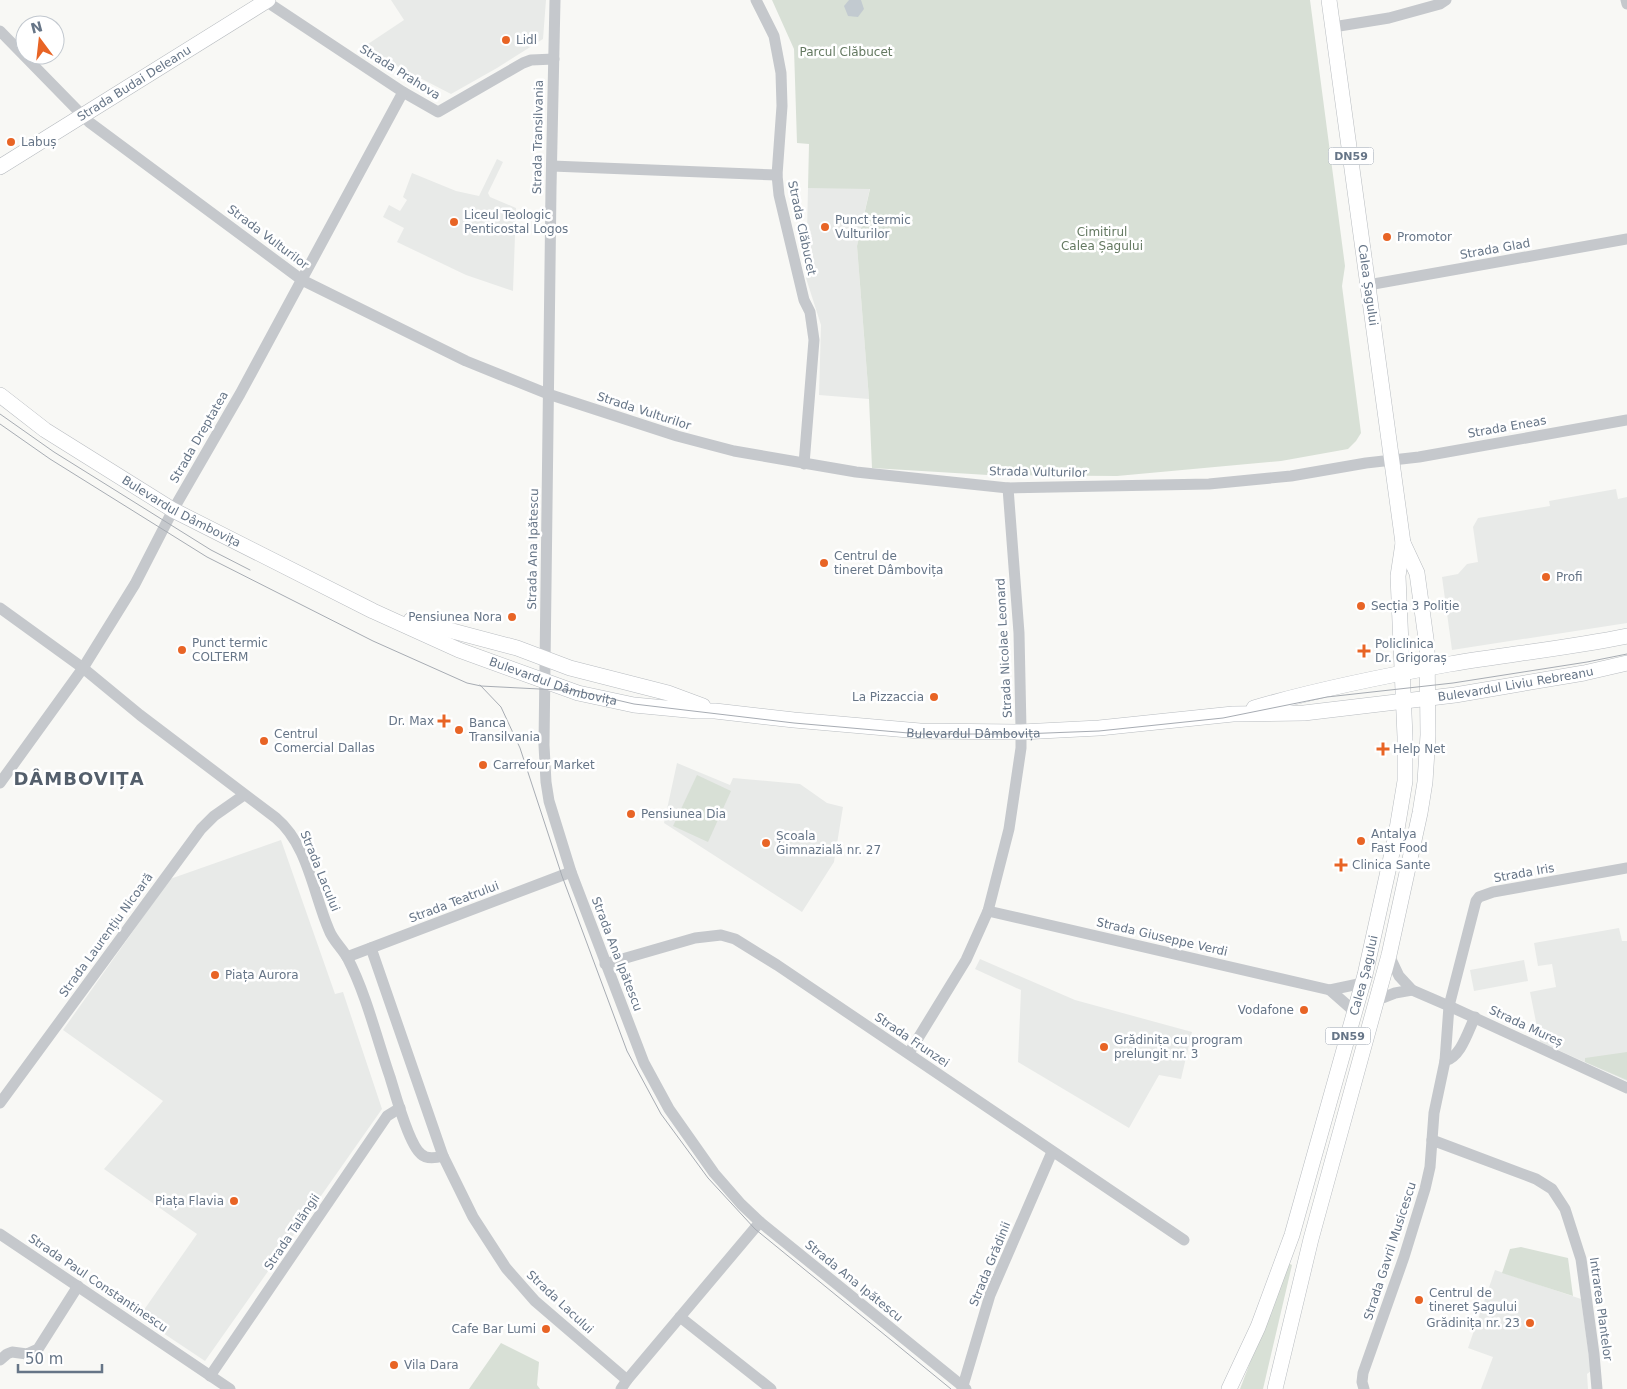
<svg xmlns="http://www.w3.org/2000/svg" width="1627" height="1389" font-family="'DejaVu Sans',sans-serif">
	<rect width="100%" height="100%" fill="#f8f8f5"/>
	<!-- built -->
	<g fill="#e8eae8">
		<polygon points="391,0 546,0 543,39 497,68 451,94 362,48 404,20"/>
		<polygon points="497,159 503,162 488,193 490,197 516,208 513,291 466,275 397,242 404,228 383,217 389,205 400,211 407,200 403,197 412,173 456,191 479,196"/>
		<polygon points="808,188 870,188 857,246 869,399 819,395 821,325 806,278"/>
		<polygon points="1616,489 1618,499 1627,497 1627,623 1452,650 1442,577 1458,574 1467,564 1478,562 1473,527 1478,518 1550,506 1549,501"/>
		<polygon points="677,763 730,785 733,778 800,784 827,803 843,807 834,862 802,912 664,823"/>
		<polygon points="281,840 335,994 343,992 382,1109 205,1361 139,1317 197,1234 104,1169 163,1101 63,1030 170,879"/>
		<polygon points="1619,928 1622,941 1627,941 1627,1081 1540,1042 1530,992 1556,987 1552,964 1538,966 1534,943"/>
		<polygon points="980,959 1075,1000 1192,1032 1181,1079 1159,1075 1129,1128 1018,1062 1021,990 975,969"/>
		<polygon points="1524,960 1528,981 1474,991 1470,970"/>
		<polygon points="1495,1270 1581,1299 1591,1371 1587,1374 1588,1389 1481,1389 1493,1357 1468,1348"/>
	</g>
	<!-- green -->
	<g fill="#d8e0d6">
		<polygon points="772,0 1310,0 1345,266 1342,286 1361,433 1356,441 1348,449 1281,461 1117,476 988,475 872,468 869,399 857,246 870,189 808,188 809,144 797,143 794,49"/>
		<polygon points="697,775 731,791 708,842 673,826"/>
		<polygon points="1627,1052 1627,1080 1585,1062 1585,1058"/>
		<polygon points="1521,1247 1568,1258 1573,1296 1502,1273 1510,1249"/>
		<polygon points="1288,1263 1292,1265 1263,1389 1240,1389"/>
		<polygon points="501,1343 539,1362 537,1385 540,1389 469,1389"/>
	</g>
	<!-- water -->
	<polygon fill="#c2cad0" points="849,0 861,0 864,9 858,17 848,16 844,6"/>
	<g fill="none" stroke-linecap="round" stroke-linejoin="round">
		<defs>
			<g id="major">
				<path id="s1" d="M0 167 268 0"/>
				<path id="s2" d="M0 395 45 430 173 510 373 611 459 650 578 693 634 705 697 711H715L794 720 920 731 1021 732 1099 728 1233 714 1304 713 1455 695 1584 673 1627 663"/>
				<polyline points="411,620 517,648 570,668 668,693 703,706"/>
				<path d="M1254 708C1318 689 1384 676 1450 664 1509 654 1568 648 1627 636"/>
				<path id="s3" d="M1229 1389 1258 1327 1292 1235 1365 975 1396 835 1405 781V737L1398 576 1403 543 1329 0"/>
				<polyline points="1275,1389 1311,1239 1389,955 1420,813 1425,782 1428,735 1427,646 1417,573 1403,543"/>
			</g>
		</defs>
		<!-- major casing -->
		<use href="#major" stroke="#b8bcc0" stroke-width="16"/>
		<!-- minor -->
		<g stroke="#c5c8cc" stroke-width="11">
			<polyline points="264,0 403,92 438,112 523,63 531,60 554,59"/>
			<polyline points="555,0 551,188 544,745 546,782 549,801 571,872 644,1063 669,1109 714,1173 741,1204 760,1222 966,1389"/>
			<polyline points="756,0 774,36 781,73 782,106 777,175 779,195 804,300 810,312 814,340 804,464"/>
			<polyline points="1626,0 1627,4"/>
			<polyline points="1333,27 1389,18 1440,4 1446,0"/>
			<polyline points="0,31 89,122 302,280 466,361 548,394 677,436 734,451 856,472 1008,488 1209,484 1291,476 1366,463 1419,457 1627,420"/>
			<polyline points="552,166 777,175"/>
			<polyline points="1368,285 1627,239"/>
			<path d="M0 608 83 668 140 715 276 818C308 845 313 893 329 930 333 941 343 949 348 959 366 994 377 1039 390 1077 395 1093 409 1145 421 1154 427 1160 436 1158 443 1156"/>
			<polyline points="0,783 83,668 135,584 173,510 240,394 403,92"/>
			<polyline points="988,911 1330,990 1363,983"/>
			<polyline points="371,948 443,1156 473,1217 506,1268 535,1301 627,1380"/>
			<polyline points="1389,955 1399,976 1412,990 1449,1006 1627,1088"/>
			<polyline points="347,957 571,872"/>
			<polyline points="605,964 695,938 721,935 735,939 777,965 1184,1240"/>
			<polyline points="1330,990 1355,1012"/>
			<polyline points="1377,1000 1395,993 1412,990"/>
			<polyline points="909,1053 966,960 988,911 1009,829 1021,748 1021,729 1019,633 1008,488"/>
			<path d="M1445 1061C1461 1057 1468 1031 1475 1017"/>
			<polyline points="0,1103 201,829 214,816 244,795"/>
			<polyline points="1432,1140 1536,1179 1552,1189 1565,1209 1581,1259 1594,1354 1597,1389"/>
			<polyline points="0,1234 230,1389"/>
			<polyline points="680,1317 771,1389"/>
			<polyline points="0,1360 7,1354 12,1352 27,1354 38,1349 78,1286"/>
			<polyline points="210,1376 387,1116 400,1108"/>
			<polyline points="621,1389 627,1380 760,1222"/>
			<polyline points="962,1389 990,1295 1052,1152"/>
			<polyline points="1364,1389 1362,1382 1363,1373 1404,1257 1425,1189 1430,1167 1434,1113 1445,1061 1449,1006 1476,901 1479,897 1493,892 1627,868"/>
		</g>
		<!-- major -->
		<use href="#major" stroke="#fff" stroke-width="15"/>
		<!-- tram -->
		<g stroke="#a7acb3" stroke-width="1">
			<polyline points="0,414 54,452 211,550 250,570"/>
			<path id="s4" d="M0 424 50 459 207 557 373 641 467 683 481 686 578 691 634 704 794 723 920 734H1021L1099 731 1223 718 1327 697 1453 683 1587 662 1627 654"/>
			<polyline points="480,685 501,707 520,748 562,876 627,1051 661,1114 708,1178 755,1229 951,1389"/>
		</g>
	</g>
	<!-- markers -->
	<g fill="#e86425" stroke="#fff" stroke-width="2">
		<circle cx="506" cy="40" r="5"/>
		<circle cx="11" cy="142" r="5"/>
		<circle cx="454" cy="222" r="5"/>
		<circle cx="825" cy="227" r="5"/>
		<circle cx="1387" cy="237" r="5"/>
		<circle cx="824" cy="563" r="5"/>
		<circle cx="1546" cy="577" r="5"/>
		<circle cx="1361" cy="606" r="5"/>
		<circle cx="512" cy="617" r="5"/>
		<circle cx="182" cy="650" r="5"/>
		<path d="M1361.5 643.5h5v5h5v5h-5v5h-5v-5h-5v-5h5z"/>
		<circle cx="934" cy="697" r="5"/>
		<path d="M441.5 713.5h5v5h5v5h-5v5h-5v-5h-5v-5h5z"/>
		<circle cx="459" cy="730" r="5"/>
		<circle cx="264" cy="741" r="5"/>
		<path d="M1380.5 741.5h5v5h5v5h-5v5h-5v-5h-5v-5h5z"/>
		<circle cx="483" cy="765" r="5"/>
		<circle cx="631" cy="814" r="5"/>
		<circle cx="1361" cy="841" r="5"/>
		<circle cx="766" cy="843" r="5"/>
		<path d="M1338.5 857.5h5v5h5v5h-5v5h-5v-5h-5v-5h5z"/>
		<circle cx="215" cy="975" r="5"/>
		<circle cx="1304" cy="1010" r="5"/>
		<circle cx="1104" cy="1047" r="5"/>
		<circle cx="234" cy="1201" r="5"/>
		<circle cx="1419" cy="1300" r="5"/>
		<circle cx="1530" cy="1323" r="5"/>
		<circle cx="546" cy="1329" r="5"/>
		<circle cx="394" cy="1365" r="5"/>
	</g>
	<g text-anchor="middle" dominant-baseline="central" stroke-width="5" stroke-linejoin="round" paint-order="stroke">
		<!-- shield labels -->
		<g fill="#fff" stroke="#949eab" stroke-width="1">
			<rect x="1328.5" y="147.5" width="45" height="17" rx="4"/>
			<rect x="1325.5" y="1027.5" width="45" height="17" rx="4"/>
		</g>
		<g font-size="11" font-weight="bold" fill="#667587">
			<text x="1351" y="156">DN59</text>
			<text x="1348" y="1036">DN59</text>
		</g>
		<!-- poi labels -->
		<g font-size="12" fill="#667587" stroke="#fff" text-anchor="start">
			<text x="516" y="40">Lidl</text>
			<text x="21" y="142">Labuș</text>
			<text x="464" y="215">Liceul Teologic<tspan x="464" dy="14">Penticostal Logos</tspan></text>
			<text x="835" y="220">Punct termic<tspan x="835" dy="14">Vulturilor</tspan></text>
			<text x="1397" y="237">Promotor</text>
			<text x="834" y="556">Centrul de<tspan x="834" dy="14">tineret Dâmbovița</tspan></text>
			<text x="1556" y="577">Profi</text>
			<text x="1371" y="606">Secția 3 Poliție</text>
			<text x="502" y="617" text-anchor="end">Pensiunea Nora</text>
			<text x="192" y="643">Punct termic<tspan x="192" dy="14">COLTERM</tspan></text>
			<text x="1375" y="644">Policlinica<tspan x="1375" dy="14">Dr. Grigoraș</tspan></text>
			<text x="924" y="697" text-anchor="end">La Pizzaccia</text>
			<text x="434" y="721" text-anchor="end">Dr. Max</text>
			<text x="469" y="723">Banca<tspan x="469" dy="14">Transilvania</tspan></text>
			<text x="274" y="734">Centrul<tspan x="274" dy="14">Comercial Dallas</tspan></text>
			<text x="1393" y="749">Help Net</text>
			<text x="493" y="765">Carrefour Market</text>
			<text x="641" y="814">Pensiunea Dia</text>
			<text x="1371" y="834">Antalya<tspan x="1371" dy="14">Fast Food</tspan></text>
			<text x="776" y="836">Școala<tspan x="776" dy="14">Gimnazială nr. 27</tspan></text>
			<text x="1352" y="865">Clinica Sante</text>
			<text x="225" y="975">Piața Aurora</text>
			<text x="1294" y="1010" text-anchor="end">Vodafone</text>
			<text x="1114" y="1040">Grădinița cu program<tspan x="1114" dy="14">prelungit nr. 3</tspan></text>
			<text x="224" y="1201" text-anchor="end">Piața Flavia</text>
			<text x="1429" y="1293">Centrul de<tspan x="1429" dy="14">tineret Șagului</tspan></text>
			<text x="1520" y="1323" text-anchor="end">Grădinița nr. 23</text>
			<text x="536" y="1329" text-anchor="end">Cafe Bar Lumi</text>
			<text x="404" y="1365">Vila Dara</text>
		</g>
		<!-- park labels -->
		<g font-size="12" fill="#647961" stroke="#fff">
			<text x="846" y="52">Parcul Clăbucet</text>
			<text x="1102" y="232">Cimitirul<tspan x="1102" dy="14">Calea Șagului</tspan></text>
		</g>
		<!-- street labels -->
		<g font-size="12" fill="#667587" stroke="#fff">
			<text transform="translate(400 72) rotate(32)">Strada Prahova</text>
			<text stroke="none"><textPath href="#s1" startOffset="158">Strada Budai Deleanu</textPath></text>
			<text transform="translate(538 137) rotate(-89)">Strada Transilvania</text>
			<text transform="translate(802 228) rotate(78)">Strada Clăbucet</text>
			<text transform="translate(268 237) rotate(37)">Strada Vulturilor</text>
			<text transform="translate(1495 249) rotate(-10)">Strada Glad</text>
			<text transform="translate(1368 285) rotate(82)">Calea Șagului</text>
			<text transform="translate(644 411) rotate(18)">Strada Vulturilor</text>
			<text transform="translate(1507 427) rotate(-10)">Strada Eneas</text>
			<text transform="translate(199 437) rotate(-60)">Strada Dreptatea</text>
			<text transform="translate(1038 472) rotate(1)">Strada Vulturilor</text>
			<text stroke="none"><textPath href="#s2" startOffset="216">Bulevardul Dâmbovița</textPath></text>
			<text transform="translate(533 549) rotate(-89)">Strada Ana Ipătescu</text>
			<text transform="translate(1004 648) rotate(-93)">Strada Nicolae Leonard</text>
			<text stroke="none"><textPath href="#s2" startOffset="626">Bulevardul Dâmbovița</textPath></text>
			<text stroke="none"><textPath href="#s2" startOffset="1596">Bulevardul Liviu Rebreanu</textPath></text>
			<text stroke="none"><textPath href="#s4" startOffset="1045">Bulevardul Dâmbovița</textPath></text>
			<text transform="translate(320 871) rotate(68)">Strada Lacului</text>
			<text transform="translate(1524 873) rotate(-10)">Strada Iris</text>
			<text transform="translate(454 902) rotate(-21)">Strada Teatrului</text>
			<text transform="translate(106 935) rotate(-54)">Strada Laurențiu Nicoară</text>
			<text transform="translate(1162 937) rotate(13)">Strada Giuseppe Verdi</text>
			<text transform="translate(617 954) rotate(69)">Strada Ana Ipătescu</text>
			<text stroke="none"><textPath href="#s3" startOffset="436">Calea Șagului</textPath></text>
			<text transform="translate(1526 1026) rotate(25)">Strada Mureș</text>
			<text transform="translate(912 1040) rotate(34)">Strada Frunzei</text>
			<text transform="translate(292 1232) rotate(-56)">Strada Talăngii</text>
			<text transform="translate(1390 1251) rotate(-72)">Strada Gavril Musicescu</text>
			<text transform="translate(990 1264) rotate(-68)">Strada Grădinii</text>
			<text transform="translate(854 1281) rotate(39)">Strada Ana Ipătescu</text>
			<text transform="translate(98 1283) rotate(34)">Strada Paul Constantinescu</text>
			<text transform="translate(560 1302) rotate(43)">Strada Lacului</text>
			<text transform="translate(1601 1309) rotate(82)">Intrarea Plantelor</text>
		</g>
		<!-- district labels -->
		<g font-size="18" font-weight="bold" letter-spacing="1" fill="#545f6c" stroke="#fff">
			<text x="79" y="778">DÂMBOVIȚA</text>
		</g>
	</g>
	<!-- north arrow -->
	<g transform="translate(40 40) rotate(345)"><circle r="24" fill="#ffffff" stroke="#c2c8cf"/>
	<path d="M0-4L9 19L0 12L-9 19Z" fill="#e86425"/>
	<text y="-8" font-size="14" font-weight="bold" text-anchor="middle" fill="#667587">N</text>
	</g>
	<!-- scale -->
	<path d="M18 1364v8h84v-8" fill="none" stroke="#667587" stroke-width="2.5"/>
	<text x="25" y="1364" font-size="15" fill="#667587" stroke="#ffffff" stroke-width="4" paint-order="stroke">50 m</text>
</svg>
